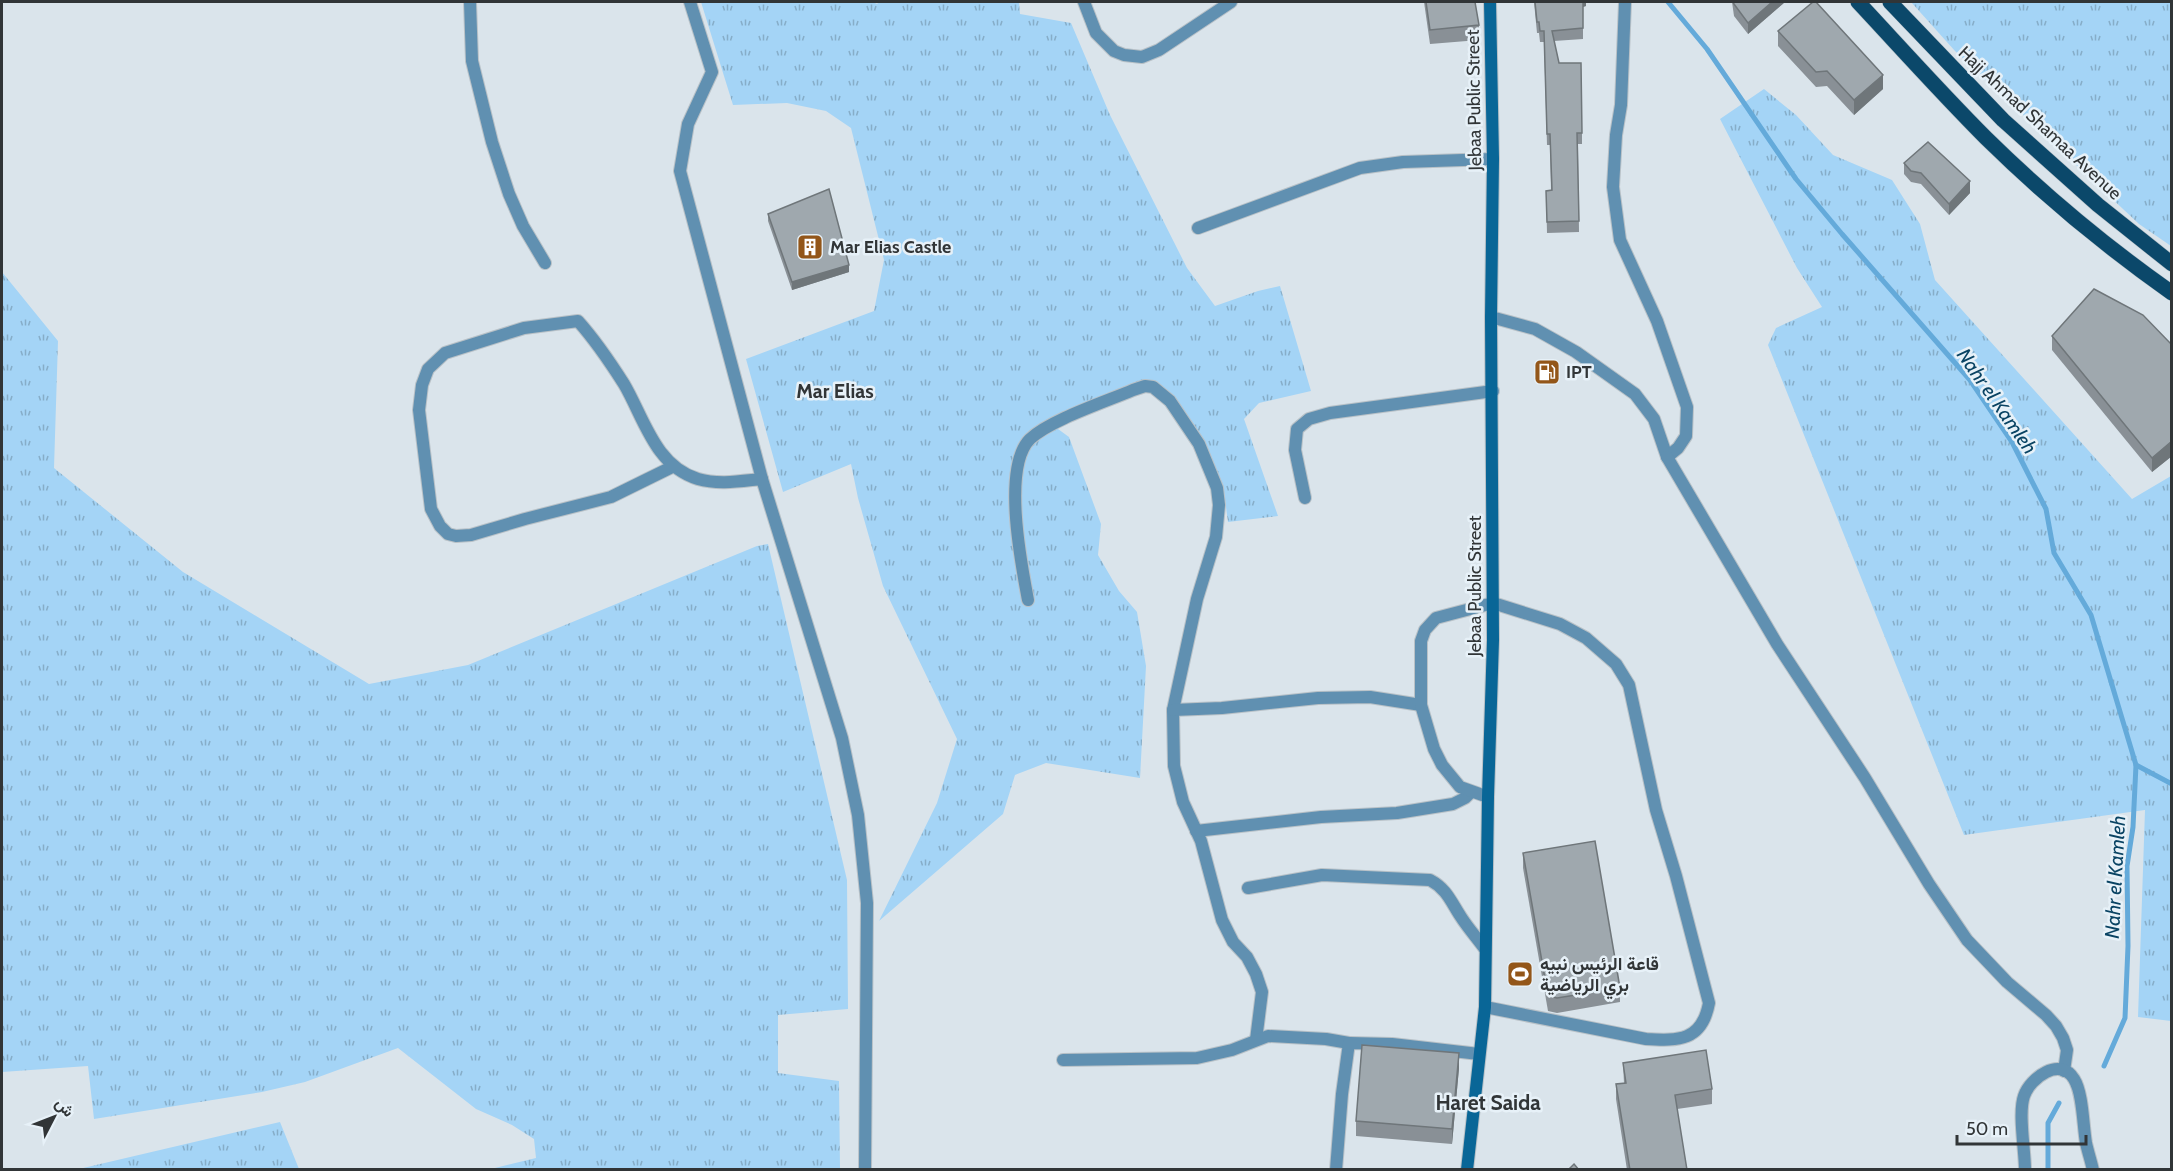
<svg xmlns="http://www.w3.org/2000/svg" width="2173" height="1171" font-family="Cabin,Vazirmatn,sans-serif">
	<defs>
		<pattern id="grass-tufts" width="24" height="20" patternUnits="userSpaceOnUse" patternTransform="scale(1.5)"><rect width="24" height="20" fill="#a4d4f6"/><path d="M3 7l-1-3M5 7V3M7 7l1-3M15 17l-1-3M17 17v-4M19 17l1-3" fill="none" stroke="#86adc8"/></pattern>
	</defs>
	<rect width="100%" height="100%" fill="#dae4eb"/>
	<!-- grass -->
	<g fill="url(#grass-tufts)">
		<polygon points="701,2 873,2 877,4 879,2 1019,2 1020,14 1071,23 1110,115 1187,268 1215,306 1258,291 1280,286 1311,391 1259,403 1244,419 1278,516 1228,522 1223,485 1200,436 1172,395 1138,382 1047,421 1069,437 1101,524 1098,555 1119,591 1137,612 1146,666 1140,778 1046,763 1015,775 1003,814 879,921 937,803 957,739 883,586 858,498 851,464 783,492 746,359 874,311 884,260 851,128 826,111 787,103 733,105"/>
		<polygon points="1911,2 2171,2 2171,246 2139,224 1955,51"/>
		<polygon points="1764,89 1796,115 1833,155 1892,180 1920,224 1935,280 2132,499 2171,476 2171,1021 2138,1017 2145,810 1964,835 1768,345 1776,328 1822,307 1797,268 1720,119"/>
		<polygon points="2,272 58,341 54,468 183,572 369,684 468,665 757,546 768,544 847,880 848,1009 778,1015 778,1073 839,1081 840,1169 491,1169 536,1158 534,1139 512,1125 476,1109 398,1048 305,1082 262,1092 94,1119 88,1066 2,1072"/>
		<polygon points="280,1122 299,1169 79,1169"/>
	</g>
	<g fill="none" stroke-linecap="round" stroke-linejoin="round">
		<!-- stream -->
		<g stroke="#64aada" stroke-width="5">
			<polyline points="1668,2 1707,49 1796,179 1842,234 1970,380 2012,442 2046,509 2054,553 2091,615 2136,765 2133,827 2127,866 2128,946 2125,1018 2104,1066"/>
			<polyline points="2136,765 2172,784"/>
			<polyline points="2048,1170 2048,1123 2059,1103"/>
		</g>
		<defs>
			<g id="street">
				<polyline points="470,2 472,61 492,142 509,194 523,226 545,263"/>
				<polyline points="690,2 712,72 688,124 680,171 762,479 842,738 858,815 867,903 865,1170"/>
				<polyline points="1084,2 1096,33 1114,51 1124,55 1142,57 1159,50 1231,2"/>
				<polyline points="1198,228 1360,168 1403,162 1493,159"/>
				<polyline points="1491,317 1535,329 1576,352 1635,394 1654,419 1667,457 1678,448 1686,436 1687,407 1657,321 1620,240 1613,187 1616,135 1621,105 1625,2"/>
				<polyline points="1667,457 1777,644 1865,778 1929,884 1967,940 2007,982 2046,1015 2056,1026 2063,1038 2067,1050 2064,1071"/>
				<path d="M674 466 611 497 525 519 471 535 456 536 448 534 440 526 431 509 419 410 422 385 428 369 445 353 524 328 578 321C596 341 610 362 624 384 644 418 655 466 698 479 719 485 741 481 762 479"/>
				<polyline points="1305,498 1295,450 1297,429 1309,419 1330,413 1493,391"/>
				<path d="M1028 600C1021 563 1002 467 1030 439 1050 420 1105 402 1133 390L1145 386 1153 387 1170 401 1199 444 1217 488 1219 505 1216 537 1197 599 1173 710 1174 766 1183 802 1201 841 1222 920 1233 942 1247 957 1256 974 1262 992 1256 1040"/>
				<polyline points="1173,710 1222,708 1318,698 1370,697 1421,705"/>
				<polyline points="1196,831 1321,817 1397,813 1453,804 1465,798 1471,792"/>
				<path d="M1248 888 1322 875 1430 880C1447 889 1451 902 1461 917 1468 928 1477 938 1485 949"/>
				<path d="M1485 1007 1646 1039C1679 1041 1702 1041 1709 1003L1676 876 1656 810 1629 685 1616 664 1586 638 1560 624 1493 603 1436 618 1425 630 1421 641V705L1434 749 1442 765 1460 787 1488 797"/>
				<polyline points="1063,1060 1197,1058 1232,1050 1268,1036 1326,1039 1349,1043"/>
				<polyline points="1336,1170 1342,1094 1349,1043 1392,1044 1479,1054"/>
				<path d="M2025 1170C2025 1150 2018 1113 2024 1096 2030 1078 2060 1056 2074 1079 2083 1093 2083 1126 2086 1143 2088 1152 2091 1161 2093 1170"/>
			</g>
			<polyline id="secondary" points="1467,1170 1485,1007 1488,797 1493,640 1491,317 1493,159 1490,2"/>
			<g id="primary">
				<path d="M1858 2C1900 47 1942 94 1986 138 2042 193 2108 248 2172 293"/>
				<polyline points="1890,2 2003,120 2098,205 2172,264"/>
			</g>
		</defs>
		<!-- street casing -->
		<use href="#street" stroke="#b8c1c7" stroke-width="14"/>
		<!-- secondary casing -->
		<use href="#secondary" stroke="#b8c1c7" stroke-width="14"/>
		<!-- primary casing -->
		<use href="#primary" stroke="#b8c1c7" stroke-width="16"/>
		<!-- street -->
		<use href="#street" stroke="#6090b1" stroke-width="12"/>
		<!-- secondary -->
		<use href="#secondary" stroke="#096697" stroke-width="12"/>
		<!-- primary -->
		<use href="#primary" stroke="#0b486a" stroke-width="15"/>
	</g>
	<!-- wall -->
	<g fill="#899096">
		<polygon points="1424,2 1475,2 1479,25 1479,40 1430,44"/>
		<polygon points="1534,2 1586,2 1586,6 1583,7 1583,39 1554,41 1559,63 1582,133 1582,144 1578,144 1579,232 1547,233 1546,191 1551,190 1550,145 1547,145 1544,42 1540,42 1539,33 1537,33"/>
		<polygon points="1732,2 1785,2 1748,34 1734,16"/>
		<polygon points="1778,31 1883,89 1854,115 1827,86 1816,87 1778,46"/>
		<polygon points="1904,163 1970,193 1949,215 1921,184 1911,182 1904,174"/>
		<polygon points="768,214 849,272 792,290 768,221"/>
		<polygon points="2052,336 2172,345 2172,456 2152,472 2052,350"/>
		<polygon points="1523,853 1620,988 1620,1002 1557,1013 1548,1011 1523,868"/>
		<polygon points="1623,1063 1712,1089 1712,1104 1677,1109 1687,1170 1627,1170 1616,1099 1616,1084 1624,1083"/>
		<polygon points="1459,1068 1452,1144 1356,1136 1356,1121"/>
	</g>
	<!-- shaded-wall -->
	<g fill="#6f767a">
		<polygon points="1582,2 1586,2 1586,6 1582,7"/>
		<polygon points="1772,2 1785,2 1748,34 1748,23"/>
		<polygon points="1883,75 1883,89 1854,115 1854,100"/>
		<polygon points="1970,181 1970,193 1949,215 1949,204"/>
		<polygon points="849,265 849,272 792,290 792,282"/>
		<polygon points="2172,441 2172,456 2152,472 2152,458"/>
		<polygon points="1459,1053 1459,1068 1452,1144 1452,1129"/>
	</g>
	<!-- building -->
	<g fill="#9fa8ae" stroke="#6f767a" stroke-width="1.5">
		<polygon points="1426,2 1475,2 1479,25 1430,30"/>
		<polygon points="1535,2 1583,2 1583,28 1552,31 1559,63 1581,63 1582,133 1577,133 1579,221 1547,222 1546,191 1552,190 1550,134 1547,134 1544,31 1540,31 1539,22 1537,22"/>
		<polygon points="1733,2 1772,2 1748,23 1734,4"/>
		<polygon points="1813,2 1816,2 1883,75 1854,100 1827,71 1816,72 1778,31"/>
		<polygon points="1928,142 1970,181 1949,204 1921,173 1911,171 1904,163"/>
		<polygon points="829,189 849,265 792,282 768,214"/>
		<polygon points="2094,289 2143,315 2172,345 2172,441 2152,458 2052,336"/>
		<polygon points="1595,841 1620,988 1557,998 1548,996 1523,853"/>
		<polygon points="1362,1045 1459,1053 1452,1129 1356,1121"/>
		<polygon points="1706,1050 1712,1089 1675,1095 1687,1170 1630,1170 1616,1084 1626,1083 1623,1063"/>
		<polygon points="1574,1164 1579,1170 1568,1170"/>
	</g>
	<!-- icons -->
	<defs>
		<symbol id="building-square" viewBox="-11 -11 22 22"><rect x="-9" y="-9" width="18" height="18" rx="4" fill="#935619" stroke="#e7f1f8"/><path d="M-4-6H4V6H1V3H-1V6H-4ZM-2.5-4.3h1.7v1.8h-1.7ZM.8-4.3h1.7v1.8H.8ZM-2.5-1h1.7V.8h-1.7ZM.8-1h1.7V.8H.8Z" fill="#fff"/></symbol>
		<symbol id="fuel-square" viewBox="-11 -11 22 22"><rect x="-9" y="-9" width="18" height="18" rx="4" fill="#935619" stroke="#e7f1f8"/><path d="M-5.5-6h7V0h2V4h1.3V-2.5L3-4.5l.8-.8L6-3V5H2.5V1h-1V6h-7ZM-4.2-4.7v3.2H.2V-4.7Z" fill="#fff"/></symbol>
		<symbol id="stadium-square" viewBox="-11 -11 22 22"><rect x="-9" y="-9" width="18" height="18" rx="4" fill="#935619" stroke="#e7f1f8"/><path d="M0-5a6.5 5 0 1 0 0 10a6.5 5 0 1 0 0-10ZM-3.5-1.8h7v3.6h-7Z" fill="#fff"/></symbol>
	</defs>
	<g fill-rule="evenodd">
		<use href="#building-square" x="795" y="232" width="30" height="30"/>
		<use href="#fuel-square" x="1532" y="357" width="30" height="30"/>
		<use href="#stadium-square" x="1505" y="959" width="30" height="30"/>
	</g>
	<g text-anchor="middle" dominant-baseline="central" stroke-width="5" stroke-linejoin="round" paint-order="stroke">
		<!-- street labels -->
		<g font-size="18" fill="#313537" stroke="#e7f1f8">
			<text transform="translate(1474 100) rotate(-91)">Jebaa Public Street</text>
			<text transform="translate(2040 123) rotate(43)">Hajj Ahmad Shamaa Avenue</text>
			<text transform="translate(1475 586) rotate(-90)">Jebaa Public Street</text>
		</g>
		<!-- poi labels -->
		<g font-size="18" font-weight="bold" fill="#313537" stroke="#e7f1f8" text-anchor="start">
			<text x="830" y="247">Mar Elias Castle</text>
			<text x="1566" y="372">IPT</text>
			<text x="1540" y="964">قاعة الرئيس نبيه<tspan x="1540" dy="21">بري الرياضية</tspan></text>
		</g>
		<!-- neighbourhood labels -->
		<g font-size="20" font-weight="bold" fill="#313537" stroke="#e7f1f8">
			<text x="835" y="391">Mar Elias</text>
		</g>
		<!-- water labels -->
		<g font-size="20" font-style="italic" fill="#094363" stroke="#e7f1f8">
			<text transform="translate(1997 401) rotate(55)">Nahr el Kamleh</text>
			<text transform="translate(2115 877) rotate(-87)">Nahr el Kamleh</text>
		</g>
		<!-- quarter labels -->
		<g font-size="21" font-weight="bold" fill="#313537" stroke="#e7f1f8">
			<text x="1488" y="1102">Haret Saida</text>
		</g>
	</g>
	<!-- border -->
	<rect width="2173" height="1171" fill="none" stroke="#313537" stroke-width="6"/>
	<!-- north arrow -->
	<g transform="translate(54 1117) rotate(48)" stroke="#e7f1f8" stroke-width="4.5" paint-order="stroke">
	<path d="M0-4.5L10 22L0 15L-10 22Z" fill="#313537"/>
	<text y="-9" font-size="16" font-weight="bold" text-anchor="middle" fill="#313537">ش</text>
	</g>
	<!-- scale -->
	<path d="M1957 1135v9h129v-9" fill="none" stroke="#313537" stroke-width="3"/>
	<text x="1966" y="1135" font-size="18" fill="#313537" stroke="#e7f1f8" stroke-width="4.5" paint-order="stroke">50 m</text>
</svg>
